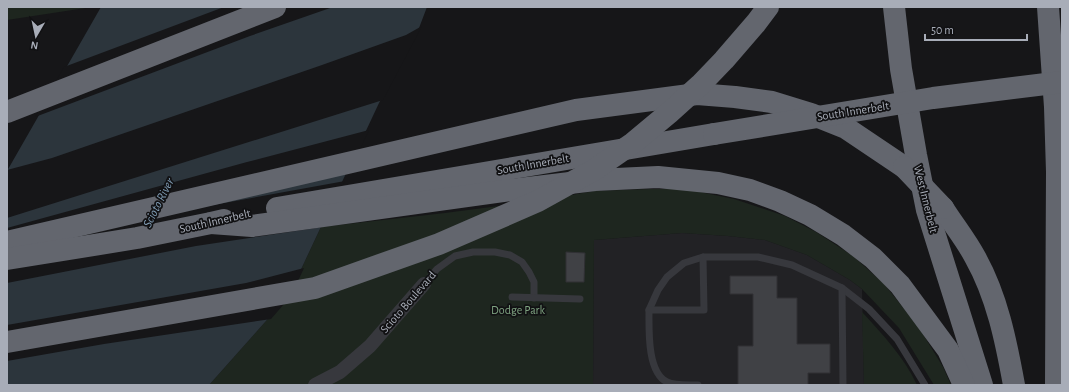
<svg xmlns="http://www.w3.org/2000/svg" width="1069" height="392" font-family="'Alegreya Sans',sans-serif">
	<rect width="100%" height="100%" fill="#161618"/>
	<!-- built -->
	<polygon fill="#222225" points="682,233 728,236 765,240 807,255 850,280 862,289 864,385 593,385 594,240"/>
	<!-- green -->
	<g fill="#1e261f">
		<polygon points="7,7 92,7 7,20"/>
		<polygon points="650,189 685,189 734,199 785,216 816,232 853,256 884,284 918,326 943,367 951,385 934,385 899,328 862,289 850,280 807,255 765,240 728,236 682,233 594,240 593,385 209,385 289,295 321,227 445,213 538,201 594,191"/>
		<path d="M862 312C883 335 904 357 917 385H864Z"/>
	</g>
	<!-- water -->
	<polygon fill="#2c353c" points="101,7 427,7 419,28 379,103 289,295 209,385 7,385 7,171"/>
	<!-- pier -->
	<g fill="#161618">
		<polygon points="224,7 333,7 250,36 35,117 64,67"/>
		<polygon points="422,26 383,100 7,218 7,170 52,158 322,65 406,35"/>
		<polygon points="369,130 349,173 202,207 345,181 323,227 196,246 7,283 7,228 247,162"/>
		<polygon points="304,268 291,296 271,319 104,344 7,361 7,325 246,283"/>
	</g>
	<!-- building -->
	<g fill="#404145" stroke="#303034">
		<polygon points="566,252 585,253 584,282 566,282"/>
		<polygon points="730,276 777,276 777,298 797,298 797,344 830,344 830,373 808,373 808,385 738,385 738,346 753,346 753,294 730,294"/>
	</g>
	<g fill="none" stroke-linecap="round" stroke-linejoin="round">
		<!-- lane -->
		<g stroke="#37383d" stroke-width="7">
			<polyline points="424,284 437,269 455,256 473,252 495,252 510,255 522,262 529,272 534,282 534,298"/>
			<polyline points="842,288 869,309 897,339 925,385"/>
			<polyline points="512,297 580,299"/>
			<polyline points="649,310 658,290 667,277 684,263 703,257"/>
			<path d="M698 385C689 385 675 386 667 382 647 372 649 330 649 310H704L703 257H758L792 265 842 288 843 385"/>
		</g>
		<!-- street -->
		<polyline stroke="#37383d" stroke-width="14" points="315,385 340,372 370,346 424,284"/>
		<!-- highway -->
		<g stroke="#63666e" stroke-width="22">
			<polyline points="894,7 901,69 916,155 927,210 982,385"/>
			<polyline points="1048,7 1055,107 1057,172 1056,385"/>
			<polyline points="7,112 275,7"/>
			<polyline points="277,208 714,134"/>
			<path d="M943 208C953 224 966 240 975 257 997 296 1006 341 1014 385"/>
			<polyline points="211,223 252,226 503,191 595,180 658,177 718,183 750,190 780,201 810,215 843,235 873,258 900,285 948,350 964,385"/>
			<polyline points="7,242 576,110 697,94 735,97 772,102 811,114 846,128 904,167"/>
			<polyline points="7,259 137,238 211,223 224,220"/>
		</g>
		<!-- highway-bridge -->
		<g stroke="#63666e" stroke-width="22">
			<polyline points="714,134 933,98 1062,82"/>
			<polyline points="904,167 943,208"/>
			<polyline points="7,342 315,288 439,244 538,201 594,170 633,143 669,113 700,85 724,60 756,23 768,7"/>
		</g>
	</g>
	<g text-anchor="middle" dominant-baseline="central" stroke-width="3.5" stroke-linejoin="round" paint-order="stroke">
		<!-- street labels -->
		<g font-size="12" fill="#a8adb8" stroke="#111113">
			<text transform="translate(853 111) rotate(-9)">South Innerbelt</text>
			<text transform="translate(533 164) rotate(-10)">South Innerbelt</text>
			<text transform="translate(926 199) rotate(76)">West Innerbelt</text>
			<text transform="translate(215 221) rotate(-13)">South Innerbelt</text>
			<text transform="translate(408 302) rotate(-49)">Scioto Boulevard</text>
		</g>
		<!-- park labels -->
		<g font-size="12" fill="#7fa381" stroke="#111113">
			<text x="518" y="310">Dodge Park</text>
		</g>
		<!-- water labels -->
		<g font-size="13" font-style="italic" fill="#7f9bb3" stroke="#111113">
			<text transform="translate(159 203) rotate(-63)">Scioto River</text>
		</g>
	</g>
	<!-- border -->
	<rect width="1069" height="392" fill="none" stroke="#a8adb8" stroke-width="16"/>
	<!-- north arrow -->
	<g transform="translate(36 36) rotate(189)" stroke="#111113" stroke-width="3" paint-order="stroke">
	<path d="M0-3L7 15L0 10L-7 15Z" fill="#a8adb8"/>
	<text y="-6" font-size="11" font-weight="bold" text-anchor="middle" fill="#a8adb8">N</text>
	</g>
	<!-- scale -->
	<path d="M925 34v6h102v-6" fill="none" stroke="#a8adb8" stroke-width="2"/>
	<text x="931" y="34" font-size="12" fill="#a8adb8" stroke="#111113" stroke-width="3" paint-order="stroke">50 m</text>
</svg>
